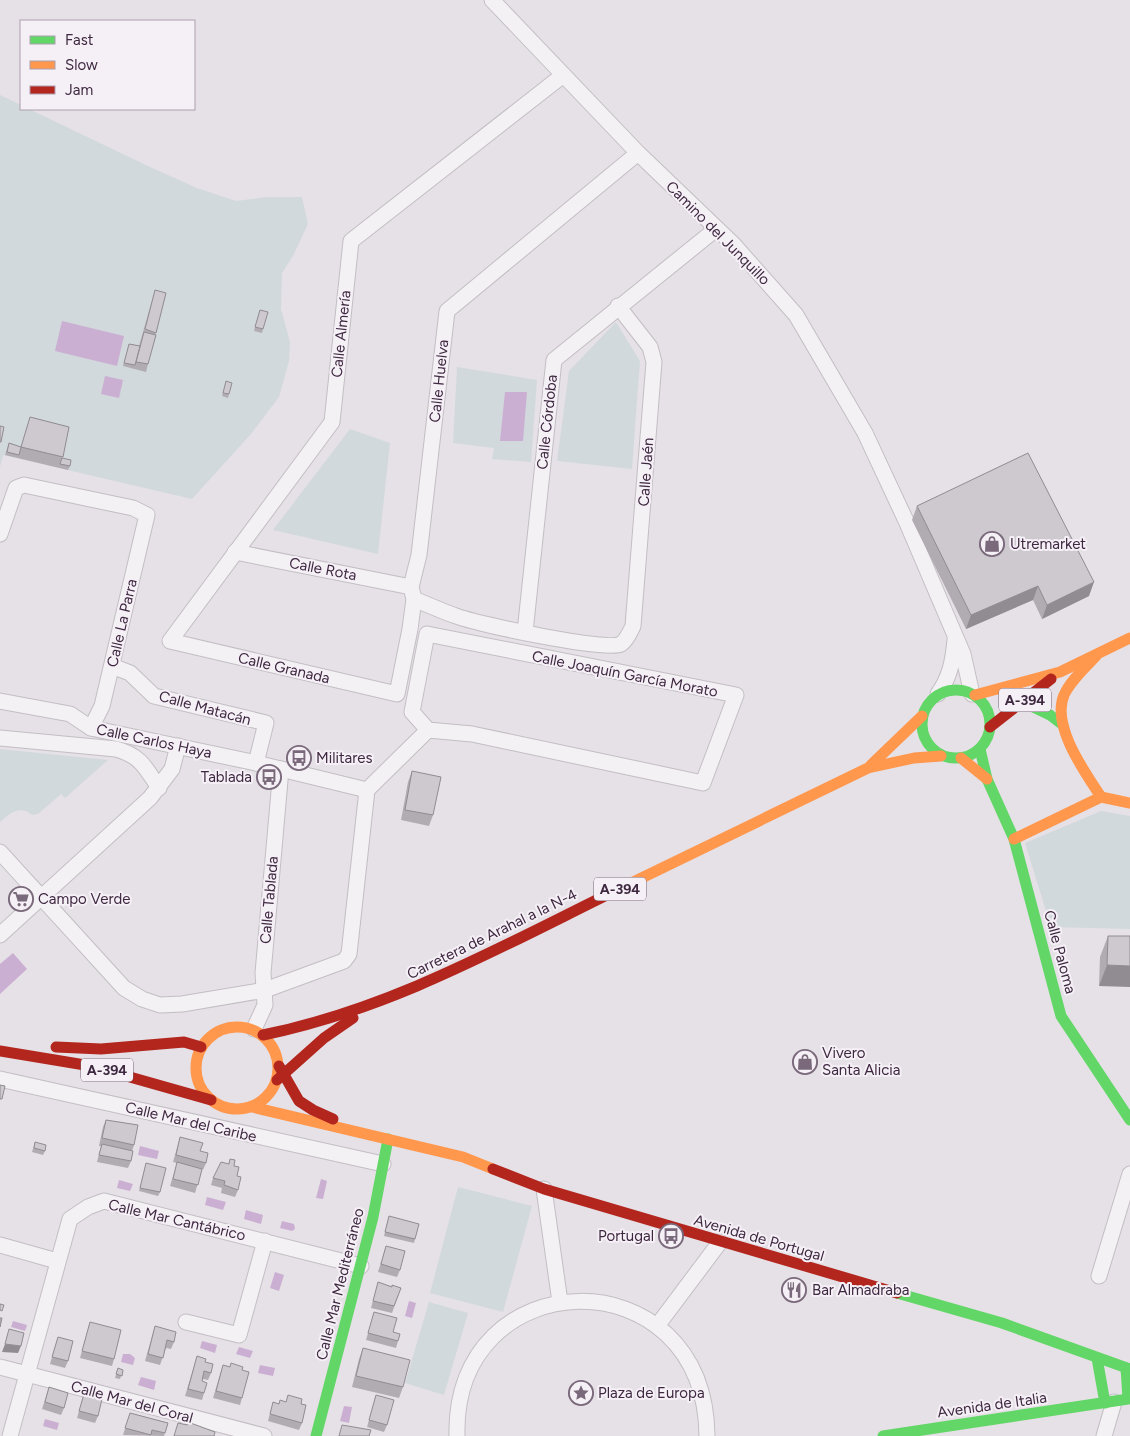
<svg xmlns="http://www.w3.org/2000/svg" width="1130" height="1436" font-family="Figtree,sans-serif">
	<rect width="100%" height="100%" fill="#e6e1e7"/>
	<!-- green -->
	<g fill="#d1d9dc">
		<polygon points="0,95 21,105 21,109 29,109 150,167 197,188 236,201 267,197 302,197 308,224 293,256 282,273 281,309 290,342 289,361 279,397 251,434 192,499 3,455 0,467"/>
		<polygon points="616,322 640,361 632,469 557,461 569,371"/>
		<polygon points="457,367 537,380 531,462 492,459 494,448 453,443"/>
		<polygon points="350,429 390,443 378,554 273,530"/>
		<path d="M0 749 108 760 65 798 61 794 38 814 32 815C20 805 10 813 0 822Z"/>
		<polygon points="1101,811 1130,816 1130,929 1051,927 1025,843"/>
		<polygon points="458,1187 532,1206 503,1312 430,1293"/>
		<polygon points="429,1302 468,1313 444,1395 405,1383"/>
	</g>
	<!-- water -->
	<g fill="#cbafd3">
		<polygon points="62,321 124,336 117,366 55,351"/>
		<polygon points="105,376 123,380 119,398 101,394"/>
		<polygon points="505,392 527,392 523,441 500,441"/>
		<polygon points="13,953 27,969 0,994 0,964"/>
		<polygon points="140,1146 159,1151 157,1159 138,1155"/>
		<polygon points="321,1179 327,1181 323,1199 316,1198"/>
		<polygon points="119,1180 133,1184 130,1191 117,1188"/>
		<polygon points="207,1197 226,1202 223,1210 205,1205"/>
		<polygon points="246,1210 263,1215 261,1224 244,1219"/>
		<polygon points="282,1221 294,1224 295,1229 292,1231 280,1228"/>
		<polygon points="275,1272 284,1275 279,1291 270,1288"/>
		<polygon points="409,1301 416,1303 412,1318 405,1316"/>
		<polygon points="13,1321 27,1325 25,1331 11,1327"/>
		<polygon points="202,1341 217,1345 215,1353 200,1348"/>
		<polygon points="239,1347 253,1351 250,1358 236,1354"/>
		<polygon points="123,1354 130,1354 135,1358 133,1365 121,1362"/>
		<polygon points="260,1365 275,1368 273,1376 258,1373"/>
		<polygon points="141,1377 156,1381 154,1390 138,1385"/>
		<polygon points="344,1406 352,1407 349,1423 340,1421"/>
		<polygon points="45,1419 59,1423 57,1430 43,1426"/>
	</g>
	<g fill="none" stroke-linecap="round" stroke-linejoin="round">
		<defs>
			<g id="street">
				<polyline points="492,0 638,153 734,245 796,315 865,433 907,523 963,654 972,694"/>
				<polyline points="562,76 351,241 332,422 170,641 397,694 410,629 414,599 411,587 419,555 447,311 638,153"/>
				<polyline points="0,534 16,488 24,485 133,508 147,515 102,706 91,728"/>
				<polyline points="235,552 411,587"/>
				<path d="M414 599C428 605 442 611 456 616 477 624 607 652 621 644 627 640 630 632 633 626L654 362 650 347 618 306"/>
				<polyline points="525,632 554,360 716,229"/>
				<polygon points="427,634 736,695 703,783 472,734 428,730 412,712"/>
				<polyline points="112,666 130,673 154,696 266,723 256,763"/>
				<path d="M938 694C950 677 953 661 955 640"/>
				<polyline points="0,701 70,714 91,728 256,763 367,790"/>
				<path d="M0 738 116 749C141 756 145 767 159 788"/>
				<polyline points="0,852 124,988 142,999 160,1005 182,1004 265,990 344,961 349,954 367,790 428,730"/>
				<polyline points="0,935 150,798 172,769 178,746"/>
				<polyline points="254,1029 265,1005 263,973 281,769"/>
				<polyline points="0,1079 383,1164"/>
				<polyline points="544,1189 560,1302"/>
				<polyline points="0,1245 57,1261"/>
				<polyline points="1099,1276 1130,1174"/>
				<polyline points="186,1322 239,1335 265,1241"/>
				<polyline points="657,1326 720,1242"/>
				<polyline points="0,1367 264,1436"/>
				<polyline points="10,1436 70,1219 88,1207 104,1201 361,1266"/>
				<path d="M457 1436C452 1260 705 1253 707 1436"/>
				<polyline points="1104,1436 1114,1402"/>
			</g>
		</defs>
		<!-- street casing -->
		<use href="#street" stroke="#c3bec4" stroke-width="17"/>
		<!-- street -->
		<use href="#street" stroke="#f3f1f3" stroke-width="15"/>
		<!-- fast -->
		<g stroke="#63d668" stroke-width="11">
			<circle cx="956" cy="724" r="34"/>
			<polyline points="1023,702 1050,715 1063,725"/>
			<polyline points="980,749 987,779 1014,839 1061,1016 1130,1120"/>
			<polyline points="897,1293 1002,1323 1130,1369"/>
			<polyline points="1097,1358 1105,1403"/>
			<polyline points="316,1436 373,1217 388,1139"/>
			<polyline points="883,1436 1128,1399 1126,1368"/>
		</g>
		<!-- slow -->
		<g stroke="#ff974d" stroke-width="11">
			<path d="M1096 656C1085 668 1071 680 1064 695 1051 726 1085 772 1101 797"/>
			<polyline points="975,695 1060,672 1130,638"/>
			<polyline points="961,758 987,779"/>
			<polyline points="871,765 922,716"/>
			<polyline points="1014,839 1101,797 1130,803"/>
			<polyline points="623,887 868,768 914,758 941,756"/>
			<circle cx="237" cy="1068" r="41"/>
			<polyline points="252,1107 463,1157 493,1169"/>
		</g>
		<!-- jam -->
		<g stroke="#b3261e" stroke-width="11">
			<polyline points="990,727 1051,679"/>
			<path d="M263 1035C392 1009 506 944 623 887"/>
			<polyline points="56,1047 101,1049 184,1042 201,1047"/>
			<polyline points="0,1051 91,1066 211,1100"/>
			<polyline points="279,1066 299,1101 313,1110 333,1119"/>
			<polyline points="277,1080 324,1038 353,1018"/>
			<polyline points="493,1169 544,1189 897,1293"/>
		</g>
	</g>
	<!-- wall -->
	<g fill="#b1acb2">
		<polygon points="155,290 166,293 148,364 146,372 123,366 129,344 139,346"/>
		<polygon points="260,310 263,329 262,333 254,331"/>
		<polygon points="226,381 229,394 228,398 222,396"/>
		<polygon points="30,417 69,427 62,458 70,466 68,470 5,455 9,443 21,447"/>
		<polygon points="917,506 1089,596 1042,619 1033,600 966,629 912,520"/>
		<polygon points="412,771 433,815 429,826 401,820 408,782"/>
		<polygon points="1108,936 1130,936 1099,986 1100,957"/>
		<polygon points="106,1120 134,1145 132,1151 131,1161 128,1168 97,1162 101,1146 99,1146 103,1127"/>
		<polygon points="180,1137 200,1151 206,1163 203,1170 202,1169 195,1193 170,1186 177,1163 173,1162"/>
		<polygon points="35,1142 45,1151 43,1155 32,1152"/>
		<polygon points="230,1159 234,1166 237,1176 238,1190 235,1197 221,1193 222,1188 211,1185 213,1178 229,1164"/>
		<polygon points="146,1163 160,1192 158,1196 139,1191"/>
		<polygon points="389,1216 415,1239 414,1243 384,1236"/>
		<polygon points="386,1246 400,1270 397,1277 378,1272"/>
		<polygon points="378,1282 392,1287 401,1288 392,1313 371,1308"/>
		<polygon points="374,1312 393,1332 398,1341 396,1348 366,1340"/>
		<polygon points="90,1322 114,1359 112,1366 80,1358"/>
		<polygon points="155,1326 174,1342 171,1349 166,1348 160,1365 145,1361"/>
		<polygon points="58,1337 68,1361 65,1368 50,1364"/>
		<polygon points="363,1348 403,1387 399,1398 352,1387 359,1359"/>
		<polygon points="197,1356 205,1362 211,1373 208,1380 203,1379 202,1381 204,1393 202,1400 185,1396"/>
		<polygon points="223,1365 242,1370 242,1398 240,1405 213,1398"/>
		<polygon points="118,1368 123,1370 120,1379 115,1378"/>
		<polygon points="49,1387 64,1408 61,1415 42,1409"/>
		<polygon points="84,1394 98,1416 95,1423 77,1418"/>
		<polygon points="288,1395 301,1404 302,1423 299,1430 268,1421 273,1402 278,1404 286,1402"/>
		<polygon points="376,1395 387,1425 384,1432 367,1427"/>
		<polygon points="130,1413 168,1423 164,1436 123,1435"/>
	</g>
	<!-- shaded-wall -->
	<g fill="#908c91">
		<polygon points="1094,582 1089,596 1042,619 1047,605"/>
		<polygon points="1038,586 1033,600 966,629 971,615"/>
		<polygon points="1107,965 1130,966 1130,987 1099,986"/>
		<polygon points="5,1344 21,1346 18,1353 2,1352"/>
	</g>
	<!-- building -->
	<g fill="#cec8cf" stroke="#908c91">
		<polygon points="155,290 166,293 156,333 145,329"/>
		<polygon points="260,310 268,312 263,329 255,327"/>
		<polygon points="144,332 156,335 148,364 136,362"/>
		<polygon points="129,344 140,346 135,365 124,363"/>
		<polygon points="226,381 232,383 229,394 223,393"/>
		<polygon points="30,417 69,427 63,457 21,447"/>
		<polygon points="0,426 4,427 1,442 0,442"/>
		<polygon points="9,443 21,447 19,455 7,452"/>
		<polygon points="1028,453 1094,582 1047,605 1038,586 971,615 917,506"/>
		<polygon points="62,458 71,460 70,466 60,464"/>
		<polygon points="412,771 441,777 433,815 405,810"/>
		<polygon points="1108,936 1130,936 1130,966 1107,965"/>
		<polygon points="0,1085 5,1086 2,1099 0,1099"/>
		<polygon points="106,1120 138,1125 134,1145 102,1138"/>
		<polygon points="180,1137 203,1143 200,1151 208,1153 206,1163 176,1155"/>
		<polygon points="35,1142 46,1145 45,1151 34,1148"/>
		<polygon points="102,1144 133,1151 131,1161 99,1155"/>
		<polygon points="230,1159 235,1160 234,1166 239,1167 237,1176 241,1177 238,1190 224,1185 225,1181 213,1178 221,1162 229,1164"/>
		<polygon points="177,1162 202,1169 198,1185 173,1179"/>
		<polygon points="146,1163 166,1168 160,1192 140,1188"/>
		<polygon points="389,1216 419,1224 415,1239 385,1232"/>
		<polygon points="386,1246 405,1251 400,1270 381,1264"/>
		<polygon points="378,1282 392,1287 392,1285 401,1288 394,1306 373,1301"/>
		<polygon points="0,1304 4,1305 2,1311 0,1310"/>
		<polygon points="374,1312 397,1318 393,1332 400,1334 398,1341 368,1333"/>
		<polygon points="0,1318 2,1318 0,1327"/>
		<polygon points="90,1322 121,1330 114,1359 82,1351"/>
		<polygon points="155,1326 176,1332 174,1342 167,1340 163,1358 148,1354"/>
		<polygon points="9,1329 24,1333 21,1346 5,1344"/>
		<polygon points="58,1337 73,1341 68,1361 52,1357"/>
		<polygon points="363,1348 410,1360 403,1387 356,1376"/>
		<polygon points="197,1356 206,1359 205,1362 213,1364 211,1373 204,1371 202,1381 207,1383 204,1393 188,1389"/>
		<polygon points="231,1363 243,1367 242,1370 249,1372 242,1398 216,1391 223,1365 230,1367"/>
		<polygon points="118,1368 123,1370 122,1376 116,1374"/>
		<polygon points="49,1387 68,1393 64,1408 45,1402"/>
		<polygon points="84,1394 102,1399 98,1416 79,1411"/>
		<polygon points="288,1395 302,1399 301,1404 306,1405 302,1423 270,1414 273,1402 279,1404 280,1400 286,1402"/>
		<polygon points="376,1395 394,1400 387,1425 369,1420"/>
		<polygon points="130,1413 168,1423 165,1433 152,1430 151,1435 125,1428"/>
		<polygon points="188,1422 215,1432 214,1436 174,1436 178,1423 187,1425"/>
		<polygon points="342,1425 371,1430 369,1436 339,1436"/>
	</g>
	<!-- icons -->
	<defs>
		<symbol id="shop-ring" viewBox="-11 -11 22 22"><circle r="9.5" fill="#f5eff6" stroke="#79697a" stroke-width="1.5"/><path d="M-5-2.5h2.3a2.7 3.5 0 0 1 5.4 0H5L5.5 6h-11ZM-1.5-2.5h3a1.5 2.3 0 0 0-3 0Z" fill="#79697a"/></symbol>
		<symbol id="bus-ring" viewBox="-11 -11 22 22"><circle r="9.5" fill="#f5eff6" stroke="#79697a" stroke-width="1.5"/><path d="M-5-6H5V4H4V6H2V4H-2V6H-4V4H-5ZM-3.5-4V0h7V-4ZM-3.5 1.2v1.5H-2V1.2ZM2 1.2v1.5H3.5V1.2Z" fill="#79697a"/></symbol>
		<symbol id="supermarket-ring" viewBox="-11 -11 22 22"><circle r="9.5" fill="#f5eff6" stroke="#79697a" stroke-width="1.5"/><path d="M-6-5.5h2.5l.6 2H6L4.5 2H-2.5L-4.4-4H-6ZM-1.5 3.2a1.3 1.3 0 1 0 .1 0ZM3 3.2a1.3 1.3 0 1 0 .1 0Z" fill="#79697a"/></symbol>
		<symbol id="restaurant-ring" viewBox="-11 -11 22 22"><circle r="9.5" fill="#f5eff6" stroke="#79697a" stroke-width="1.5"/><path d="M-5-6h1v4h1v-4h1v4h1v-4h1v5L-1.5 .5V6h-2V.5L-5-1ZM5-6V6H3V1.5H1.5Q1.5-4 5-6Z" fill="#79697a"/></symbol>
		<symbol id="sight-ring" viewBox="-11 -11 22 22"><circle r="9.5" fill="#f5eff6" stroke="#79697a" stroke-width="1.5"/><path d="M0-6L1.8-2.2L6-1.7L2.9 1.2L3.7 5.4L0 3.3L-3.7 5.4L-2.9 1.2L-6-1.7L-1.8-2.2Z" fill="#79697a"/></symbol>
	</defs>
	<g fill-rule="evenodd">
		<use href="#shop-ring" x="978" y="530" width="28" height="28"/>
		<use href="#bus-ring" x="285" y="744" width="28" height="28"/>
		<use href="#bus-ring" x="255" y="763" width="28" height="28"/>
		<use href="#supermarket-ring" x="7" y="885" width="28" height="28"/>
		<use href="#shop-ring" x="791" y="1048" width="28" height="28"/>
		<use href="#bus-ring" x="657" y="1222" width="28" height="28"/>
		<use href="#restaurant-ring" x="780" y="1276" width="28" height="28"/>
		<use href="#sight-ring" x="567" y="1379" width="28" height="28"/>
	</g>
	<g text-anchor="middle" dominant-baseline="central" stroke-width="4" stroke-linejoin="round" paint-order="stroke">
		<!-- shield labels -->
		<g fill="#f5eff6" stroke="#756477" stroke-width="1">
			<rect x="999" y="688.5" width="52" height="23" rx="4"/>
			<rect x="594" y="877.5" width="52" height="23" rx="4"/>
			<rect x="81" y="1058.5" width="52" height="23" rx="4"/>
		</g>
		<g font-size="14" font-weight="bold" fill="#3e2840">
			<text x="1025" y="700">A-394</text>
			<text x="620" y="889">A-394</text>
			<text x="107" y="1070">A-394</text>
		</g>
		<!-- street labels -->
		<g font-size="15" fill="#3e2840" stroke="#f5eff6">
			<text transform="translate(718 233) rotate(45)">Camino del Junquillo</text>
			<text transform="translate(341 334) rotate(-84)">Calle Almería</text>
			<text transform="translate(439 381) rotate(-84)">Calle Huelva</text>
			<text transform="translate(547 422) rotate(-84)">Calle Córdoba</text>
			<text transform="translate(646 472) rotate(-86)">Calle Jaén</text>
			<text transform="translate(323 569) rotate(11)">Calle Rota</text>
			<text transform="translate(122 623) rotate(-77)">Calle La Parra</text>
			<text transform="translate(284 668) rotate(13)">Calle Granada</text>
			<text transform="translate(625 674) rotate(11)">Calle Joaquín García Morato</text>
			<text transform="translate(205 708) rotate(15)">Calle Matacán</text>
			<text transform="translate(154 741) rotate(12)">Calle Carlos Haya</text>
			<text transform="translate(269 900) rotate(-85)">Calle Tablada</text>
			<text transform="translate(492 934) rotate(-26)">Carretera de Arahal a la N-4</text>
			<text transform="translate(1060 952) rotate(75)">Calle Paloma</text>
			<text transform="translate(191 1122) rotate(13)">Calle Mar del Caribe</text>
			<text transform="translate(177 1220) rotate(13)">Calle Mar Cantábrico</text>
			<text transform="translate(759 1238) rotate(16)">Avenida de Portugal</text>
			<text transform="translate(340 1284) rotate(-76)">Calle Mar Mediterráneo</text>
			<text transform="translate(132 1402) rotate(15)">Calle Mar del Coral</text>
			<text transform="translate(992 1405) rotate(-8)">Avenida de Italia</text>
		</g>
		<!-- poi labels -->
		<g font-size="15" fill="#3e2840" stroke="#f5eff6" text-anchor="start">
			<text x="1010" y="544">Utremarket</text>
			<text x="316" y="758">Militares</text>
			<text x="252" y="777" text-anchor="end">Tablada</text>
			<text x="38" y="899">Campo Verde</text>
			<text x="822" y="1053">Vivero<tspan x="822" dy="17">Santa Alicia</tspan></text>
			<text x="654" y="1236" text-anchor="end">Portugal</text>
			<text x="812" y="1290">Bar Almadraba</text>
			<text x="598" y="1393">Plaza de Europa</text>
		</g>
	</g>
	<!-- legend -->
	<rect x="20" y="20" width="175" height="90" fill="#f5eff6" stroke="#ac9fad"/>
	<rect x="30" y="36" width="25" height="8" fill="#63d668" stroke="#ac9fad"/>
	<text x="65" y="45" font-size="15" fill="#3e2840">Fast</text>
	<rect x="30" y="61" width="25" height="8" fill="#ff974d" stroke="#ac9fad"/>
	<text x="65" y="70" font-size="15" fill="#3e2840">Slow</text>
	<rect x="30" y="86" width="25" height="8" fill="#b3261e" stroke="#ac9fad"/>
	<text x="65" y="95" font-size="15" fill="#3e2840">Jam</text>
</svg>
